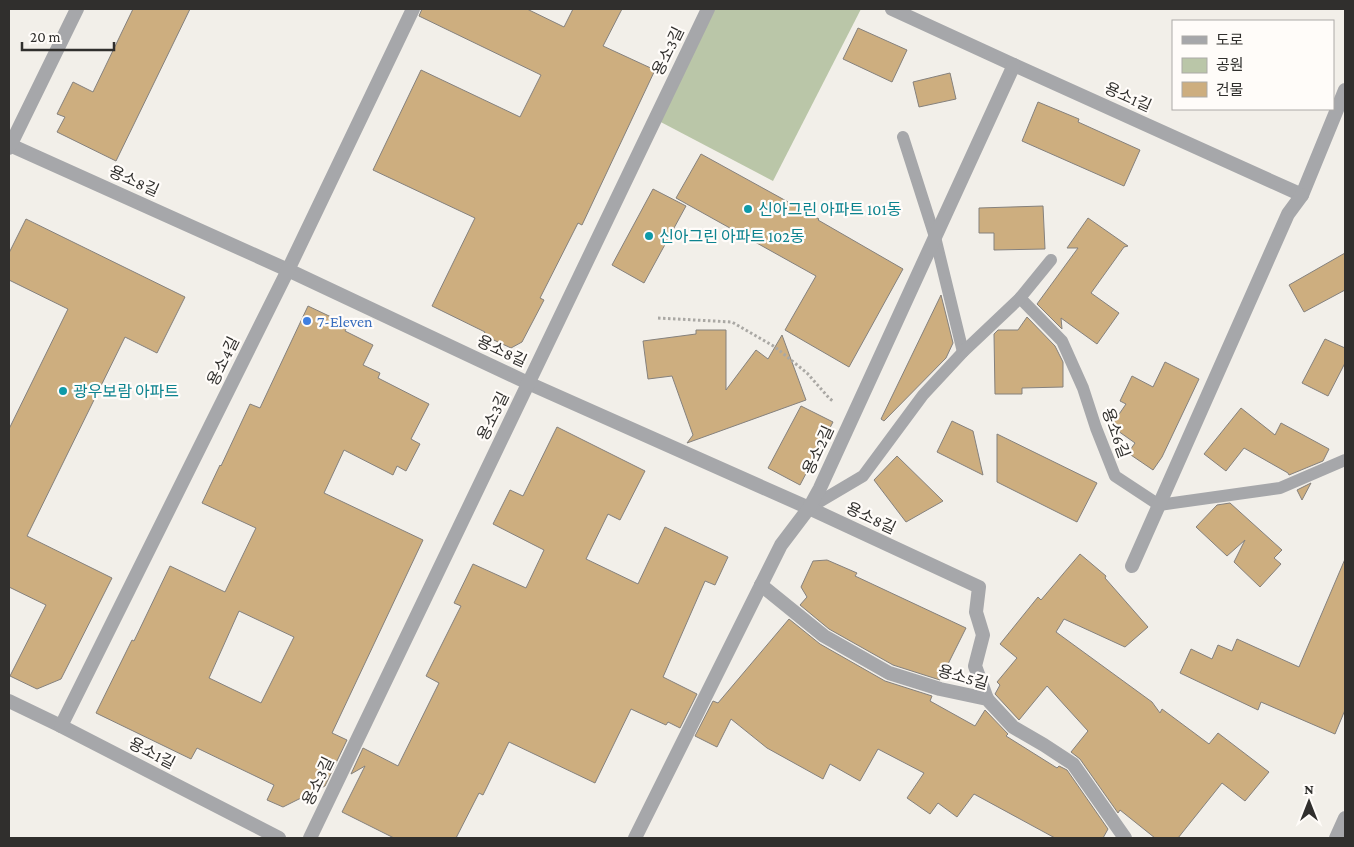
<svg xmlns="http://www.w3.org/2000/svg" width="1354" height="847" font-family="'Crimson Pro','Noto Sans KR',serif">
	<rect width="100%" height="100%" fill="#f2efe9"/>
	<!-- green -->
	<polygon fill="#bac6a8" points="708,9 861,9 773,181 655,119"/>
	<!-- building -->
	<g fill="#cdae7f" stroke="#85817d" fill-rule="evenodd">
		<polygon points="133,9 190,9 116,161 57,132 65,117 57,114 73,82 93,92"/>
		<polygon points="422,9 527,9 564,27 573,9 622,9 603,46 655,70 582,225 578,223 540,298 544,300 522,342 511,348 483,335 485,332 432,306 475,218 373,170 421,70 520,117 541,75 419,16"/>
		<polygon points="858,28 907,50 892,82 843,59"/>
		<polygon points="950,73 956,99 919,107 913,82"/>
		<polygon points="1038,102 1079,119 1078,122 1140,150 1124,186 1022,141"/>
		<polygon points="701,154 819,219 818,220 903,269 849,367 785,330 816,276 676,198"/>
		<polygon points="653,189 686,206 644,283 612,265"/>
		<polygon points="1043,206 1045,249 994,250 994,233 979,233 979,208"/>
		<polygon points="1088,218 1128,246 1124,247 1091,293 1119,313 1097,344 1061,318 1062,329 1037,304 1078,248 1067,248"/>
		<polygon points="26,219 185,297 157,353 125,337 27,536 112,578 61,679 37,689 10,676 46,605 9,587 9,429 68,309 9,280 9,253"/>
		<polygon points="1345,253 1345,290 1304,312 1289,285"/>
		<polygon points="941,295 953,343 946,358 884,421 881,419"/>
		<path d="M308 306 348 325 345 331 373 345 363 365 380 373 378 378 429 404 411 439 420 444 406 471 397 466 393 475 344 450 324 493 423 540 332 733 347 740 325 786 283 807 267 800 274 785 197 748 191 759 96 713 132 640 134 641 170 566 225 592 256 528 202 503 220 465 221 466 250 404 260 408ZM239 611 294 637 261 703 209 678Z"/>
		<polygon points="1027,317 1055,346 1063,362 1063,387 1022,388 1022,394 995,394 994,334 998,330 1018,330"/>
		<polygon points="696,330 726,330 726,390 756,350 768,359 782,335 806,400 687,443 693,435 672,376 648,379 643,341 696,334"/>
		<polygon points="1325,339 1345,348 1345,363 1328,396 1302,383"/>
		<polygon points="1165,362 1199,379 1162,457 1153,470 1128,453 1135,443 1111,426 1126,404 1120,401 1132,376 1153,387"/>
		<polygon points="801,406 833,422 800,485 768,468"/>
		<polygon points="1241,408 1275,435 1281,423 1329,449 1323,461 1289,475 1288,473 1244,448 1226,471 1204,454"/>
		<polygon points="952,421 973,431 983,475 937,452"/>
		<polygon points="557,427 645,471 620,520 608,514 586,559 638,584 665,527 728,557 715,585 705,581 663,677 697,694 680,728 668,722 666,725 631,709 595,783 509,742 483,795 479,793 456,838 394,838 342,812 365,766 351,774 363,748 398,766 439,683 426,676 461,606 454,603 473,564 526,588 544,550 493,524 510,490 523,496"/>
		<polygon points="997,434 1097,483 1077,522 997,482"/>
		<polygon points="897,456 943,501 906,522 874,480"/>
		<polygon points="1311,483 1302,500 1297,490"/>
		<polygon points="1230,503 1282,550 1274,558 1281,564 1260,587 1234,562 1245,540 1227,556 1196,527 1217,505"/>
		<polygon points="1080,554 1106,576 1105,578 1148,627 1125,647 1064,619 1056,632 1152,702 1160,713 1162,709 1209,744 1218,733 1269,772 1245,801 1222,783 1178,838 1155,838 1120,810 1118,813 1080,759 1071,752 1088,731 1047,686 1019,720 995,694 1000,685 997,682 1017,658 1000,644 1038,597 1041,600"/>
		<polygon points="1345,559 1345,710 1335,734 1261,702 1258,710 1180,673 1191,649 1212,659 1218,645 1232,651 1237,639 1299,667"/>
		<polygon points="827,560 857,573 855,576 966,628 940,680 893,665 829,629 800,605 807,597 801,587 813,561"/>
		<polygon points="789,619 820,644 885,681 932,696 930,701 975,726 985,710 1008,734 1006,736 1057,768 1059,766 1067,770 1108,829 1103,838 1055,838 974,794 957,817 938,803 930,814 907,798 924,773 878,749 860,781 830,764 823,779 767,748 731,719 717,747 695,736 713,701 718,703"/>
	</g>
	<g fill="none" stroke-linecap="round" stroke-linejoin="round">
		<!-- path -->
		<polyline stroke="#aaa8a4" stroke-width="3" stroke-dasharray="2.5 2.5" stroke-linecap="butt" points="658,318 732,322 775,347 807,373 829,398 834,402"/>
		<!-- service -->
		<g stroke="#a6a7aa" stroke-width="12">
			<polyline points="903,137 935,237 963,352"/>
			<polyline points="1020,298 1062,341 1083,388 1096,428 1115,476 1159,505 1280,488 1345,460"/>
			<polyline points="809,508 863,476 923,395 963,352 1020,298 1051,260"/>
		</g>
		<!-- minor -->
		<g stroke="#a6a7aa" stroke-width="14">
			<polyline points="892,9 1014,65 1302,195 1345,90"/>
			<polyline points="10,145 288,270 528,383 809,508 979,587 976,612 983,635 975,666 987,699"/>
			<polyline points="9,148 77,9"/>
			<polyline points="1132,566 1288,214 1302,195"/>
			<polyline points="761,585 824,636 889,673 940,689 987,699 1013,727 1044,745 1073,764 1125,838"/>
			<polyline points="9,701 61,726 279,838"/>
			<polyline points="61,726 288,270 413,9"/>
			<polyline points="310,838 708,9"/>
			<polyline points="635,838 781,545 809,508 820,488 1014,65"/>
		</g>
		<!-- tertiary -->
		<polyline stroke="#a6a7aa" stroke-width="14" points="1336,838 1345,818"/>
	</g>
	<!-- markers -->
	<g fill="#0f9aa8" stroke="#fffcf9" stroke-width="2">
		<circle cx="748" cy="209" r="5"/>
		<circle cx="649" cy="236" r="5"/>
		<circle cx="63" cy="391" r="5"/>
	</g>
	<circle fill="#3f7fe0" stroke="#fffcf9" stroke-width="2" cx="307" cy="321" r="5"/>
	<g text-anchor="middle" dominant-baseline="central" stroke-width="4.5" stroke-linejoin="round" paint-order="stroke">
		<!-- street labels -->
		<g font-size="16" fill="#302f2d" stroke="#fffcf9">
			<text transform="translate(668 51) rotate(-64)">용소3길</text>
			<text transform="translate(1128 97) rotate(24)">용소1길</text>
			<text transform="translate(134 181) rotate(24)">용소8길</text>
			<text transform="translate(502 351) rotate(25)">용소8길</text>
			<text transform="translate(223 361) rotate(-64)">용소4길</text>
			<text transform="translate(493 416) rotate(-64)">용소3길</text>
			<text transform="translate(1116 433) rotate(70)">용소6길</text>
			<text transform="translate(818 450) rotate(-65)">용소2길</text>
			<text transform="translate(871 518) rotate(25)">용소8길</text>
			<text transform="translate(963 677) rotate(16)">용소5길</text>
			<text transform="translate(152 753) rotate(27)">용소1길</text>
			<text transform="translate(318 781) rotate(-64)">용소3길</text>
		</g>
		<!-- culture labels -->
		<g font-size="16" fill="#0d838f" stroke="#fffcf9" text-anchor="start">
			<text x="758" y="209">신아그린 아파트 101동</text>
			<text x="659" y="236">신아그린 아파트 102동</text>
			<text x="73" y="391">광우보람 아파트</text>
		</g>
		<!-- shop labels -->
		<g font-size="16" fill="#366cbe" stroke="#fffcf9" text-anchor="start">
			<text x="317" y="321">7-Eleven</text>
		</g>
	</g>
	<!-- border -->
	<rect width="1354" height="847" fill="none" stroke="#302f2d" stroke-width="20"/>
	<!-- legend -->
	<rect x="1172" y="20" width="162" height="90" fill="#fffcf9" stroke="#acaaa7"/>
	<rect x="1182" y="36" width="25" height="8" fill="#a6a7aa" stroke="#acaaa7"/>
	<text x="1216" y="45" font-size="15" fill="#302f2d">도로</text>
	<rect x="1182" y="58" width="25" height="15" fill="#bac6a8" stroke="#acaaa7"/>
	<text x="1216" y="70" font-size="15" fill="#302f2d">공원</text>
	<rect x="1182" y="82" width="25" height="15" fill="#cdae7f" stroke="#acaaa7"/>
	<text x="1216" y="95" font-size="15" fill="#302f2d">건물</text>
	<!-- north arrow -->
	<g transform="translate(1309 802)" stroke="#fffcf9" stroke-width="4" paint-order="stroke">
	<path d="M0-4L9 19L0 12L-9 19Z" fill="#302f2d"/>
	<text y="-8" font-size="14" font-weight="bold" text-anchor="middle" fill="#302f2d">N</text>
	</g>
	<!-- scale -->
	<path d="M22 42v8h92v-8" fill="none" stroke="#302f2d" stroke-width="2.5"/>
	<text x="30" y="42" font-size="15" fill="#302f2d" stroke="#fffcf9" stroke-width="4" paint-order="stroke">20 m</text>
</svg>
